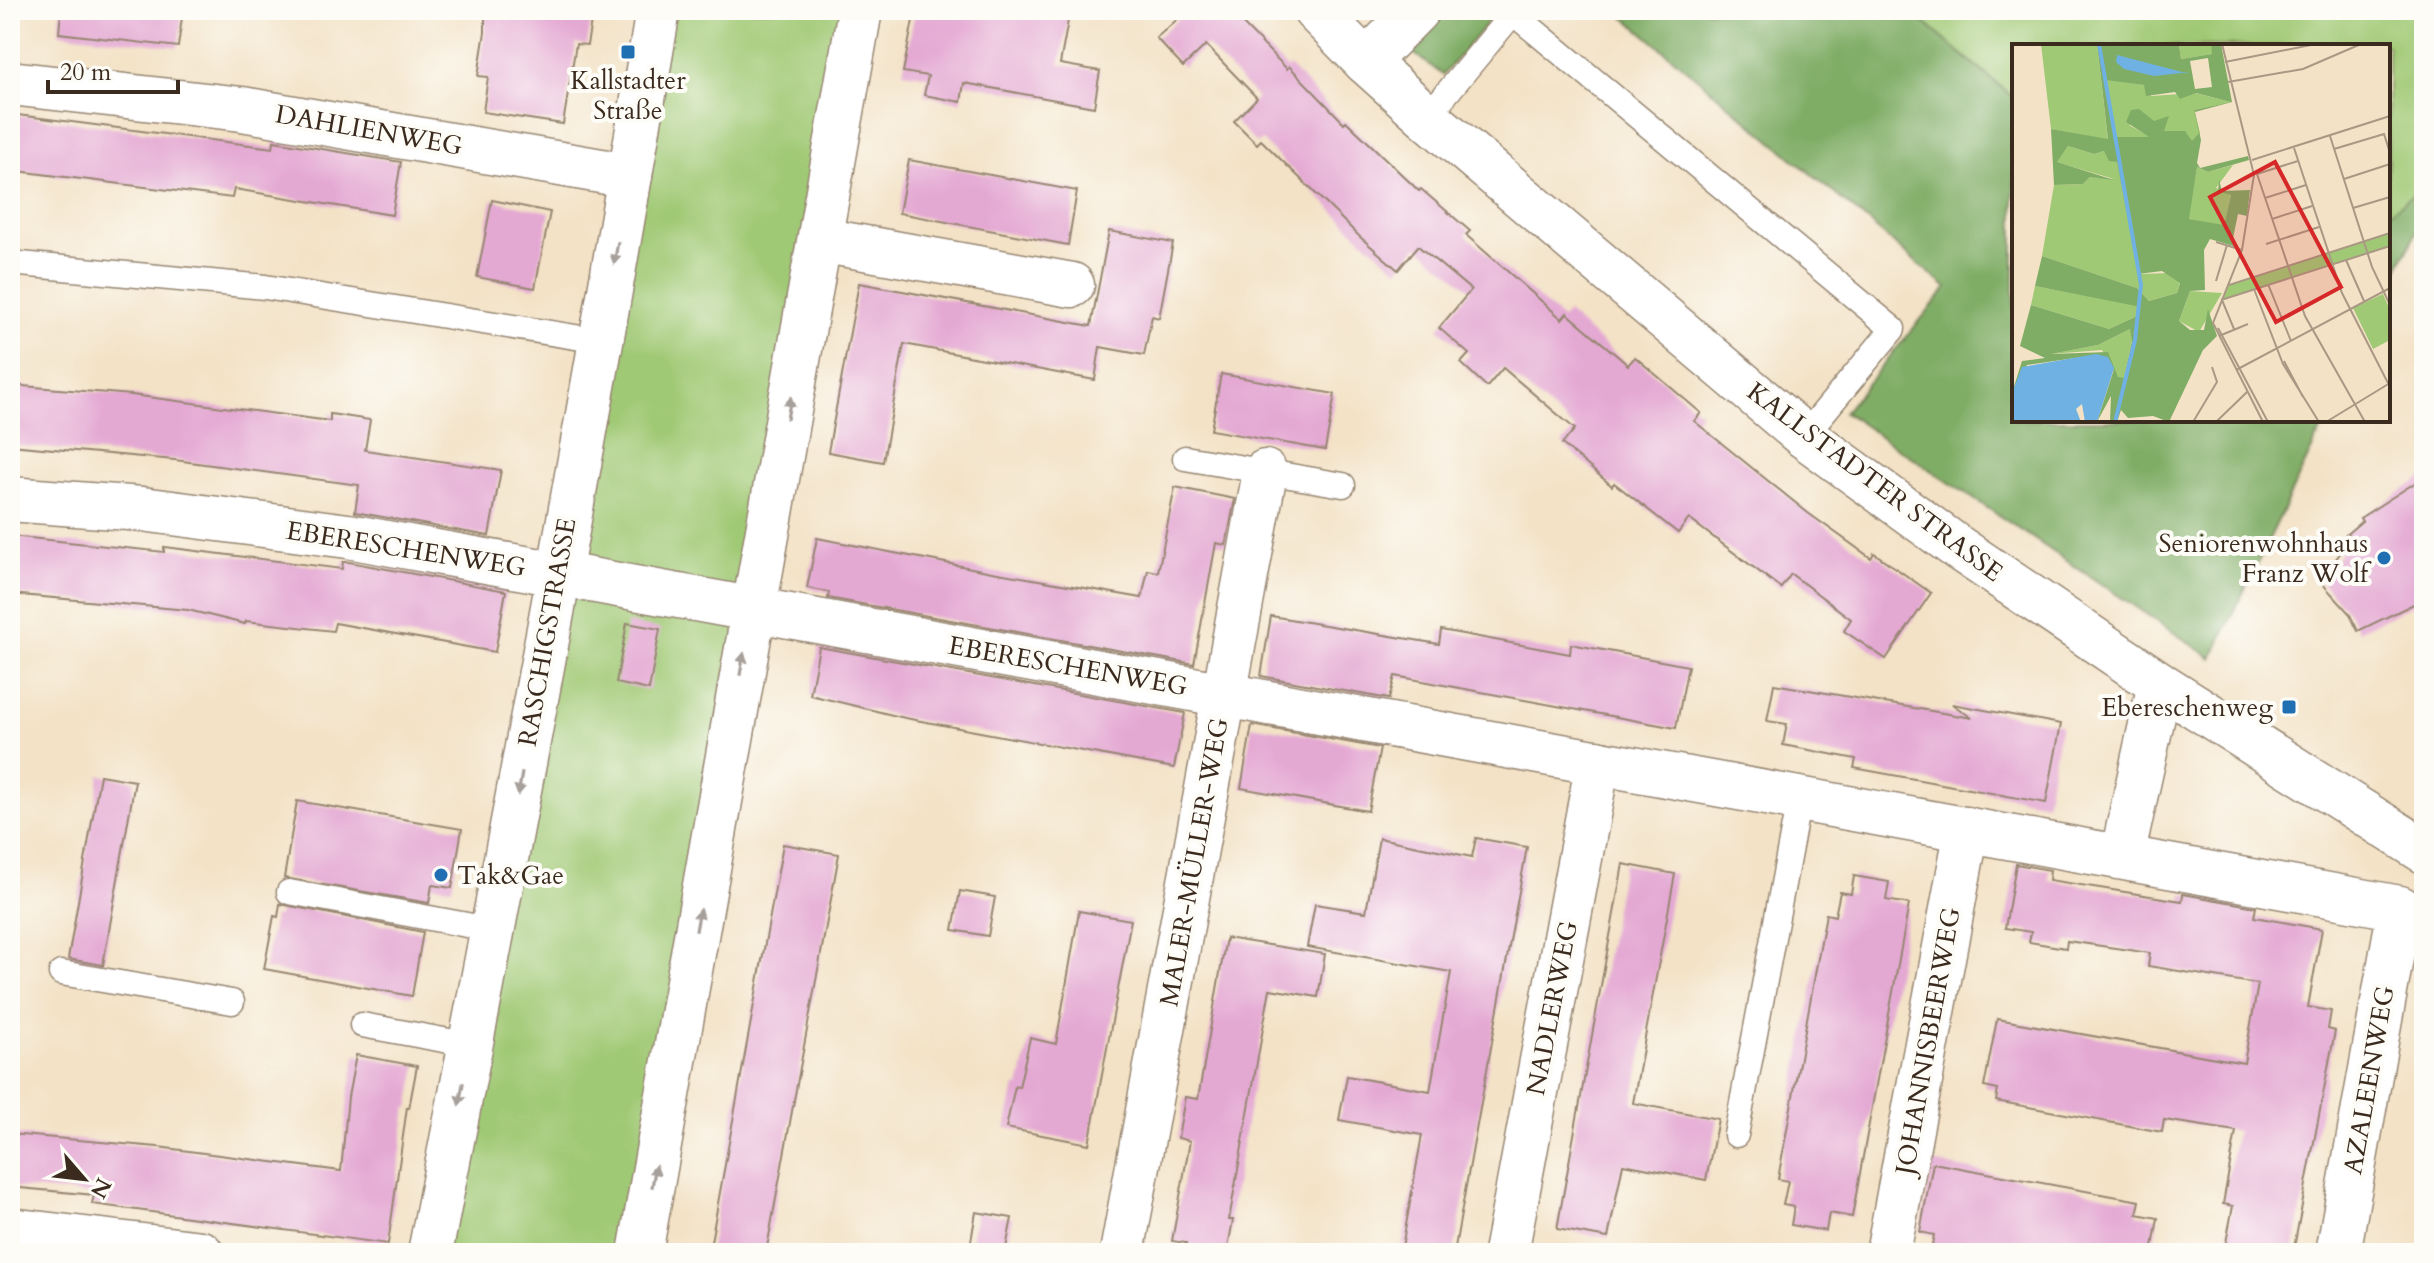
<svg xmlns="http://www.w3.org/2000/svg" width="2434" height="1263" font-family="Cardo,serif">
	<rect width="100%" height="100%" fill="#fdfcf7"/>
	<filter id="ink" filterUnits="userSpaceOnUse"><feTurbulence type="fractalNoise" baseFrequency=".0125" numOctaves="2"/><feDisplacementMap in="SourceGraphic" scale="16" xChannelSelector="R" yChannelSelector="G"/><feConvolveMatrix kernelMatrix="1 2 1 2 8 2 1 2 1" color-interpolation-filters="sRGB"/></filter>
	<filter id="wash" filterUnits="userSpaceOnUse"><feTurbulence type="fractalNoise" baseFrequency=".006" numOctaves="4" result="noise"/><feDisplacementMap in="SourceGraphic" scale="32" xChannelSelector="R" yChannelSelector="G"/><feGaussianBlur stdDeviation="1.8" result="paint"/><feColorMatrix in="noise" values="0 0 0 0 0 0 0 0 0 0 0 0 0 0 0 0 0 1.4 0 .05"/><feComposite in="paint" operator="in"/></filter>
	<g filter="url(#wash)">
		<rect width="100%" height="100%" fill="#f3e2c6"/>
		<!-- green -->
		<g fill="#a0c975" stroke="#6e7a4a" stroke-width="2">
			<polygon points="658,10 860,10 640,1253 430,1253"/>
			<polygon points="1909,10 2424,10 2424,186 2388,214 2388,46 2014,46 2014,98"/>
		</g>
		<!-- forest -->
		<g fill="#80ad66" stroke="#5e6c42" stroke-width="2">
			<polygon points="1446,10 1498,10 1443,75 1408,49"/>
			<polygon points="1616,10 1909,10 2014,98 2014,420 2326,420 2212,658 1844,412 1947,288"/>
			<polygon points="2424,186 2424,217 2388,289 2388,214"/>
		</g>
		<g id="blocks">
			<!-- building -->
			<g fill="#e4a9d3">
				<polygon points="61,10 183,10 178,47 59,33"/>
				<polygon points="485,10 593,10 587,45 576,44 563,124 483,112 488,77 478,76 485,32"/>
				<polygon points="915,10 1070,10 1060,64 1100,71 1094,107 964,83 961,102 924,95 928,76 903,72"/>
				<polygon points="1173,10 1241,10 1235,16 1287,69 1289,66 1344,123 1346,121 1419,191 1421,189 1470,231 1466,235 1562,319 1567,313 1628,365 1635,357 1701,413 1694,421 1808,513 1871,558 1874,553 1931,593 1886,659 1844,631 1851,619 1791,574 1781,588 1689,519 1678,533 1614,483 1612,486 1562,444 1575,429 1503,368 1487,387 1461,363 1469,354 1439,328 1471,290 1418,246 1398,270 1359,236 1261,140 1257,144 1234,121 1257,98 1206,45 1183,67 1156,38 1180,17"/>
				<polygon points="10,114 273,148 274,141 401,162 392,215 234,189 232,198 10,170"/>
				<polygon points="909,160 1077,191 1068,245 899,213"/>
				<polygon points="492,200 550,212 535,288 477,277"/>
				<polygon points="1109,231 1173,243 1159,318 1152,316 1144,355 1100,347 1095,380 904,344 883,462 828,452 859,283 1091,326"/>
				<polygon points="1221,374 1335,394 1325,450 1211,430"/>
				<polygon points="10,385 132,395 330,421 330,414 370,420 365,450 501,470 489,536 355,512 359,485 175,460 10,445"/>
				<polygon points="2424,477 2424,599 2358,631 2349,613 2320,581 2341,552 2336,543 2362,521 2360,518"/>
				<polygon points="1175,487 1235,499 1226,545 1216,543 1194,664 828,598 829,592 807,588 817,538 992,572 1142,598 1148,570 1158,572"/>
				<polygon points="10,536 164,552 164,547 342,569 343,562 349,562 506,591 495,652 335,623 333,631 246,621 245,624 188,610 10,594"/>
				<polygon points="1271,616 1439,644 1441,630 1570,654 1571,644 1688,666 1676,728 1395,676 1389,699 1261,676"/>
				<polygon points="627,623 660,629 649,690 616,683"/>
				<polygon points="819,647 1185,713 1174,768 905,718 810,695"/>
				<polygon points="1774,684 1972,718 1952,704 2061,724 2046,803 1854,768 1856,759 1783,745 1787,724 1767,721"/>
				<polygon points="1252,725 1380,748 1368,811 1241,788"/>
				<polygon points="100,775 135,781 103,965 68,959"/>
				<polygon points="297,801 462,829 452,888 432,885 429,903 284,878"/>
				<polygon points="1379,838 1472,857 1476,838 1527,847 1454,1253 1401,1253 1422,1135 1339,1120 1347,1076 1430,1091 1451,972 1307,947 1315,904 1366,912"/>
				<polygon points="783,844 839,854 831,899 766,1253 709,1253"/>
				<polygon points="1623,864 1675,874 1633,1103 1718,1119 1706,1180 1623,1164 1608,1238 1557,1229"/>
				<polygon points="2016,864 2050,870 2049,880 2182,901 2183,894 2256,907 2254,917 2322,929 2308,1007 2331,1011 2328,1029 2335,1031 2293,1253 2224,1253 2233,1206 2223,1204 2236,1131 2164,1120 2162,1132 1996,1101 1998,1090 1984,1087 1997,1019 2244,1063 2258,984 2148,966 2150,953 2067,941 2066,948 2029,942 2031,932 2005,928"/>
				<polygon points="1854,876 1889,882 1886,900 1909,904 1852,1217 1829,1213 1826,1231 1791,1225 1794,1207 1783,1205 1788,1181 1778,1179 1826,914 1835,916 1840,892 1851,894"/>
				<polygon points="960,891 995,897 988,936 953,930"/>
				<polygon points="280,904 423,932 412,996 264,969 274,916 278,917"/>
				<polygon points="1079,911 1131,920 1089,1144 1006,1128 1015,1086 1019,1087 1030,1038 1056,1044"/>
				<polygon points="1226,938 1325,954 1318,997 1270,989 1229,1220 1233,1220 1227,1253 1184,1253 1186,1243 1172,1241 1190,1141 1178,1138 1185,1097 1198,1099"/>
				<polygon points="356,1055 417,1066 409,1108 407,1107 388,1244 92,1204 94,1195 10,1187 10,1134 158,1147 341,1171 348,1097"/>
				<polygon points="1933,1163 2140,1201 2137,1214 2158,1218 2152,1253 1970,1253 1932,1246 1934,1235 1920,1232"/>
				<polygon points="976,1212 1012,1218 1005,1253 969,1253"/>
			</g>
		</g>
	</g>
	<g filter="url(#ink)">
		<use href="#blocks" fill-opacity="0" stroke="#978672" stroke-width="2"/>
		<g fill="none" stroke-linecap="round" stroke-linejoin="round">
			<defs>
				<g id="service">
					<polyline points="1427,117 1513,13 1893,329 1804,436"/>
					<polyline points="10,263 265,287 600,341"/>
					<polyline points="1185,458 1343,485"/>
					<polyline points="289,892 494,930"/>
					<polyline points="61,973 232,1002"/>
					<polyline points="362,1025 471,1045"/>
					<polyline points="1736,1135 1799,799"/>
				</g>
				<g id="minor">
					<polyline points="1315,10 1366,62 1427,117 1804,436 1957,547 2160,684 2424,851"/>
					<polyline points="1366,62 1417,10"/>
					<polyline points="10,83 242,109 630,176"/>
					<polyline points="820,240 1072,285"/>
					<polyline points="10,499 142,509 348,536 2400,908 2338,1253"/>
					<polyline points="2122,857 2160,684"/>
					<polyline points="10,1230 201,1253"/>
					<polyline points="1122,1253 1265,472"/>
					<polyline points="1506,1253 1598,762"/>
					<polyline points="1888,1253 1967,829"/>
				</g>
				<g id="tertiary">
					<path d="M430 1253C511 840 589 425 658 10"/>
					<polyline points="640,1253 860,10"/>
				</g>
			</defs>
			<!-- service casing -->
			<use href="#service" stroke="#978672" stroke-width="27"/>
			<!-- minor casing -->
			<use href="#minor" stroke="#978672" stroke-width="47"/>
			<!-- tertiary casing -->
			<use href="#tertiary" stroke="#978672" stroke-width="47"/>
			<!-- service -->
			<use href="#service" stroke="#fff" stroke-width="24"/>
			<!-- minor -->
			<use href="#minor" stroke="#fff" stroke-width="44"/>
			<!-- tertiary -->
			<use href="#tertiary" stroke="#fff" stroke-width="44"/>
		</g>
		<!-- one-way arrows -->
		<defs><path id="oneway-solid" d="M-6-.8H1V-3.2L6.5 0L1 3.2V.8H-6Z" transform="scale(2)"/></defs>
		<g fill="#a79f9a">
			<use href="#oneway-solid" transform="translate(616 253) rotate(100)"/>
			<use href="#oneway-solid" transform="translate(789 408) rotate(-80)"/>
			<use href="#oneway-solid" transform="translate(742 664) rotate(-80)"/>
			<use href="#oneway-solid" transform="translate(520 784) rotate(100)"/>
			<use href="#oneway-solid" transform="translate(698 920) rotate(-80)"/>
			<use href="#oneway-solid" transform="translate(461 1094) rotate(101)"/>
			<use href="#oneway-solid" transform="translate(654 1176) rotate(-80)"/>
		</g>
	</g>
	<!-- markers -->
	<g fill="#1f6fb2" stroke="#fdfcf7" stroke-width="3">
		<rect x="620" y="44" width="16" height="16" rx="4"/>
		<circle cx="2384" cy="558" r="8"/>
		<rect x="2281" y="699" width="16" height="16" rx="4"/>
		<circle cx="441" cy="875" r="8"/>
	</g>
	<g text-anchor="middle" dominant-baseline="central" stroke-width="8" stroke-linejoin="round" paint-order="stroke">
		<!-- poi labels -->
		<g font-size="26" fill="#3b2a1e" stroke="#fdfcf7" text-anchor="end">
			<text x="628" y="80" text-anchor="middle">Kallstadter<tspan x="628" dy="30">Straße</tspan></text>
			<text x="2368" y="543">Seniorenwohnhaus<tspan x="2368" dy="30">Franz Wolf</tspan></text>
			<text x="2273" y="707">Ebereschenweg</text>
			<text x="457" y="875" text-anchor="start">Tak&amp;Gae</text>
		</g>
		<!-- street labels -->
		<g font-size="26" fill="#3b2a1e" stroke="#fdfcf7">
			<text transform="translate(369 130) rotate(10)">DAHLIENWEG</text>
			<text transform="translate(1875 482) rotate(37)">KALLSTADTER STRASSE</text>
			<text transform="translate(406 549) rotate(9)">EBERESCHENWEG</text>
			<text transform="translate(547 632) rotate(-80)">RASCHIGSTRASSE</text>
			<text transform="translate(1068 666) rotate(10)">EBERESCHENWEG</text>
			<text transform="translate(1194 862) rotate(-80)">MALER-MÜLLER-WEG</text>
			<text transform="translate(1552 1008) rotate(-79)">NADLERWEG</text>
			<text transform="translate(1928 1041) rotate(-80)">JOHANNISBEERWEG</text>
			<text transform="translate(2369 1080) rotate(-80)">AZALEENWEG</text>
		</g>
	</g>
	<!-- overview -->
	<g transform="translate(2012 44)">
		<rect width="378" height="378" fill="#f3e2c6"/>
		<path d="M29 0H85L96 96 39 85ZM167 0H199L201 10 169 15ZM94 35 132 41 139 52 183 49 220 58 182 66 188 89 180 98 151 87 137 74 117 81 138 93H104ZM56 102 82 110 92 107 105 117 126 230 160 229 168 238 165 249 137 257 125 244 30 212 42 141 71 140 78 133 102 135 44 118ZM221 121 204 144 219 151 212 182 176 175 185 123 196 128ZM378 189V202L209 256 217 241ZM23 242 130 262 123 273 97 285 19 261ZM178 247 210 249 187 288 167 277ZM371 250 378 266V296L361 305 341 264ZM118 285 122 287 112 334H106L90 306 38 310 86 301Z" fill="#a0c975"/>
		<path d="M85 0H167L169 15 200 10 199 0H209L220 58 183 68 189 96 185 119 188 124 236 112 237 116 196 128 185 123 177 175 212 181 219 151 206 147 207 136 210 147 238 146 235 172 226 170 220 199 228 204 198 195 192 206 193 246 178 247 167 277 178 286H192L196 265 205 292 191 306 157 378 141 372 116 374 109 366 105 378H98L99 352 85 378 102 325 84 311 15 321 0 349 10 317 33 314 8 302 19 261 97 285 123 273 129 263 23 242 30 212 125 244 137 257 165 249 168 239 150 227 126 230 105 118 97 117 92 107 82 110 56 102 45 118 102 136 78 133 71 140 42 141 39 85 96 95ZM196 14 200 43 183 45 178 17ZM94 36 132 41 134 52 163 48 168 55 184 49 219 58 182 66 187 89 180 97 173 87H152L157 72 142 77 127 65 119 66 114 78 137 93H104ZM118 285 120 297 112 334 106 333 96 308 39 310 86 301Z" fill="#80ad66" fill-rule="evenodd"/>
		<path d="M105 11 170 28H178L142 32 112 25 104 18ZM84 310 96 313 102 324 85 378H73L70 360 64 365 69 378H0V349L10 323Z" fill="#6fb1e3"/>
		<path fill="none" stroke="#6fb1e3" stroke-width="4" d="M87 0 129 241 123 296 103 378"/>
		<path fill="none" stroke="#a99883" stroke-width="2" d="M210 0 242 131 230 206 201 279 251 378M213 18 304 0M216 38 291 25 349 0M318 92 360 223 378 261M282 104 330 249 378 343M322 105 372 90 378 109M240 116 378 72M286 117 245 130 293 272 353 378M332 135 378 120M253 154 294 141M341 164 378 153M260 175 300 162M204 198 230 206M254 200 307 183M334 216 352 257M204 237 215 201M256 240 279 297M217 241 378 189M242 245 271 320 307 378M209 256 378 202M210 256 222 285M206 284 256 378M207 292 236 280M272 317 291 353M224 326 378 244M181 378 205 338 200 323M204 378 235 348M314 378 378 339"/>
		<path fill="#d62828" fill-opacity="0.15" stroke="#d62828" stroke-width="4" d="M263 118 329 243 264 278 198 153Z"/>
		<rect width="378" height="378" fill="none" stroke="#3b2a1e" stroke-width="4"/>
	</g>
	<!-- margin -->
	<rect width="2434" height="1263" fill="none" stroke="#fdfcf7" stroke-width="40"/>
	<!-- north arrow -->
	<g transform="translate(84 1179) rotate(118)" stroke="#fdfcf7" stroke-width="6" paint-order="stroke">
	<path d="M0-6L14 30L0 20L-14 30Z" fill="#3b2a1e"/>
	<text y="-12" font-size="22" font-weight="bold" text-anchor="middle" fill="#3b2a1e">N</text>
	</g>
	<!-- scale -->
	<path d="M48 80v12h130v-12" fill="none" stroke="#3b2a1e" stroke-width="4"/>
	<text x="60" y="80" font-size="24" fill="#3b2a1e" stroke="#fdfcf7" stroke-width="6" paint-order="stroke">20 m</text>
</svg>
